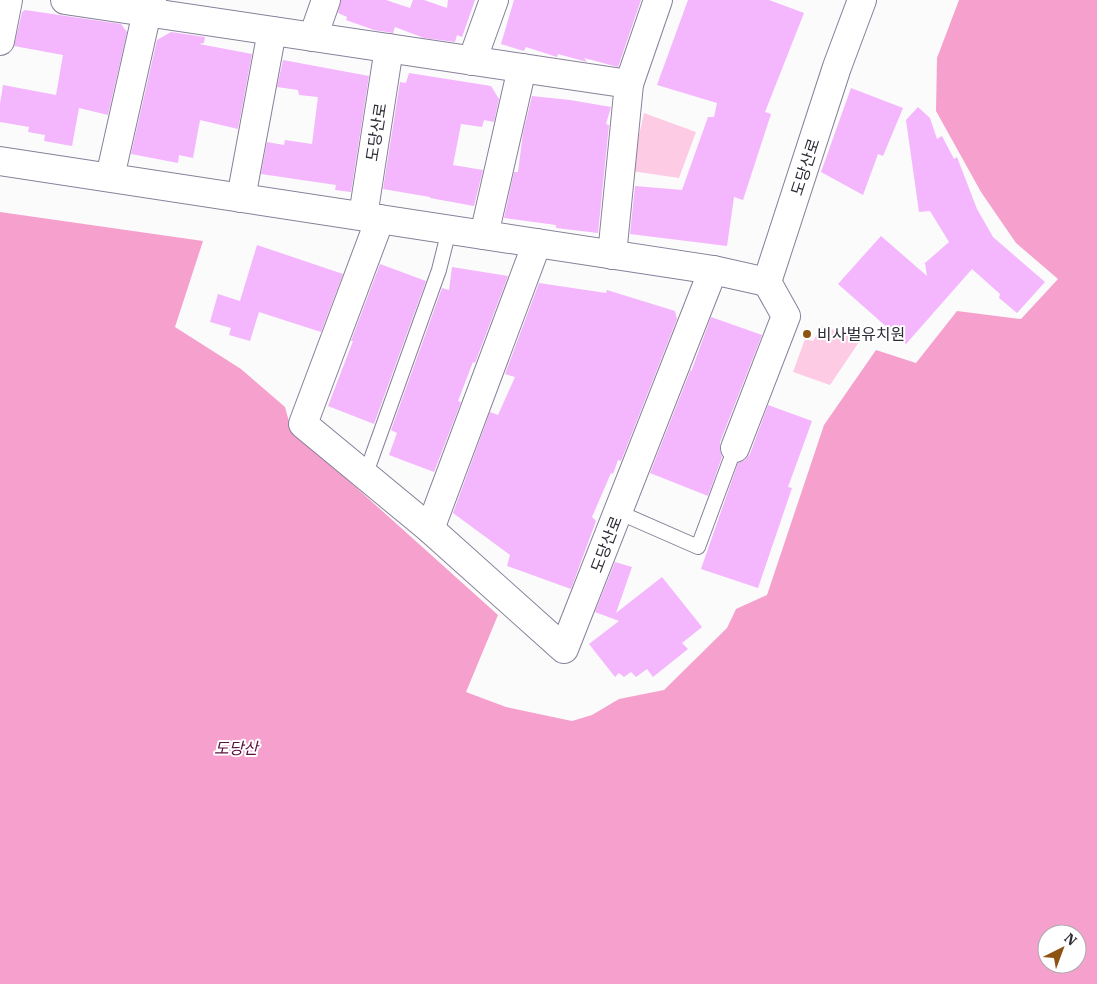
<svg xmlns="http://www.w3.org/2000/svg" width="1097" height="984" font-family="'IBM Plex Serif','Noto Sans KR',serif">
	<rect width="100%" height="100%" fill="#fbfbfb"/>
	<!-- green -->
	<g fill="#fecbe4">
		<polygon points="644,113 696,132 679,178 631,171"/>
		<polygon points="822,326 845,334 859,342 830,385 793,372 805,339 813,341"/>
	</g>
	<!-- forest -->
	<path fill="#f6a0cd" fill-rule="evenodd" d="M959 0H1097V984H0V212L203 241 175 327 241 369 285 407 291 429 498 615 466 692 506 707 572 721 592 715 619 699 664 690 727 628 736 609 767 595 824 425 876 350 916 363 957 311 1021 319 1058 279 1016 243 981 192 936 111 937 58ZM1047 934H1077V964H1047Z"/>
	<!-- building -->
	<g fill="#f4b6fd">
		<polygon points="341,0 386,0 410,8 413,0 424,0 447,8 448,0 475,0 462,37 457,35 455,42 424,38 395,27 393,33 374,30 346,20 347,17 338,13"/>
		<polygon points="514,0 641,0 618,67 584,58 587,62 558,54 557,57 526,47 524,51 501,44"/>
		<polygon points="688,0 769,0 804,13 765,112 771,114 743,200 734,197 727,246 630,234 635,186 682,190 708,117 714,117 717,103 657,85"/>
		<polygon points="25,10 121,24 127,32 108,115 79,108 72,146 44,141 45,135 28,132 29,127 0,122 0,104 3,85 56,95 63,55 14,46 22,12"/>
		<polygon points="171,32 205,37 204,43 199,44 252,54 238,129 200,120 193,158 179,155 178,163 131,154 157,40"/>
		<polygon points="283,60 369,76 351,192 335,190 336,185 261,174 267,142 284,145 285,140 312,144 318,97 299,95 298,90 277,87"/>
		<polygon points="409,73 491,86 499,99 494,122 484,120 482,127 461,124 453,165 483,170 474,206 430,198 430,197 383,189 400,82 406,83"/>
		<polygon points="851,88 903,108 883,156 878,154 863,195 821,172"/>
		<polygon points="532,96 570,100 611,107 606,124 609,125 598,233 556,228 556,225 504,218 514,172 518,172 523,133"/>
		<polygon points="918,107 930,118 937,139 942,136 954,159 957,157 977,209 993,237 1045,282 1017,313 999,298 1000,294 972,269 906,344 838,284 881,236 927,276 925,263 949,242 930,211 919,212 906,120"/>
		<polygon points="257,245 343,274 321,332 259,312 250,341 229,335 231,328 210,322 218,294 240,301"/>
		<polygon points="380,264 426,281 374,424 328,406 353,341 351,341"/>
		<polygon points="452,267 508,276 475,363 473,362 458,401 461,402 434,472 389,455 397,433 391,430 442,288 449,290"/>
		<polygon points="539,283 606,293 607,290 675,311 677,319 621,461 618,460 613,474 611,473 592,517 596,521 571,589 507,566 510,555 453,513 490,412 498,415 515,377 505,374"/>
		<polygon points="711,317 762,335 720,442 720,450 722,457 708,496 650,473 691,369 691,372"/>
		<polygon points="768,405 812,421 788,487 792,488 758,588 701,569 738,463 745,460 750,454"/>
		<polygon points="615,562 632,567 616,613 662,577 702,627 682,643 688,649 653,677 647,669 636,677 631,672 624,677 619,673 615,677 589,644 619,621 595,612"/>
	</g>
	<g fill="none" stroke-linecap="round" stroke-linejoin="round">
		<defs>
			<g id="service">
				<polyline points="365,476 439,270 449,230"/>
				<polyline points="618,512 698,547 730,461"/>
			</g>
			<g id="minor">
				<polyline points="65,0 629,84"/>
				<polyline points="313,37 326,0"/>
				<polyline points="0,41 8,0"/>
				<polyline points="472,61 494,0"/>
				<polyline points="0,161 713,270 767,282"/>
				<polyline points="110,177 147,12 152,0"/>
				<polyline points="241,198 272,31"/>
				<polyline points="363,216 389,48"/>
				<polyline points="380,219 303,424 430,529 564,649 713,270"/>
				<polyline points="484,235 522,68"/>
				<polyline points="612,255 629,84 658,0"/>
				<polyline points="767,282 837,67 862,0"/>
				<polyline points="735,448 786,316 767,282"/>
				<polyline points="430,529 537,243"/>
			</g>
		</defs>
		<!-- service casing -->
		<use href="#service" stroke="#878099" stroke-width="16"/>
		<!-- minor casing -->
		<use href="#minor" stroke="#878099" stroke-width="30"/>
		<!-- service -->
		<use href="#service" stroke="#fff" stroke-width="14"/>
		<!-- minor -->
		<use href="#minor" stroke="#fff" stroke-width="28"/>
	</g>
	<!-- markers -->
	<circle fill="#8e5211" stroke="#fff" stroke-width="2" cx="807" cy="334" r="5"/>
	<g text-anchor="middle" dominant-baseline="central" stroke-width="4" stroke-linejoin="round" paint-order="stroke">
		<!-- street labels -->
		<g font-size="16" fill="#2f2c37" stroke="#fff">
			<text transform="translate(376 132) rotate(-81)">도당산로</text>
			<text transform="translate(805 167) rotate(-72)">도당산로</text>
			<text transform="translate(606 544) rotate(-69)">도당산로</text>
		</g>
		<!-- poi labels -->
		<g font-size="16" fill="#2f2c37" stroke="#fff" text-anchor="start">
			<text x="817" y="334">비사벌유치원</text>
		</g>
		<!-- park labels -->
		<g font-size="16" font-style="italic" fill="#590e3e" stroke="#fff">
			<text x="236" y="748">도당산</text>
		</g>
	</g>
	<!-- north arrow -->
	<g transform="translate(1062 949) rotate(42)"><circle r="24" fill="#ffffff" stroke="#acabaf"/>
	<path d="M0-4L9 19L0 12L-9 19Z" fill="#8e5211"/>
	<text y="-8" font-size="14" font-weight="bold" text-anchor="middle" fill="#2f2c37">N</text>
	</g>
</svg>
